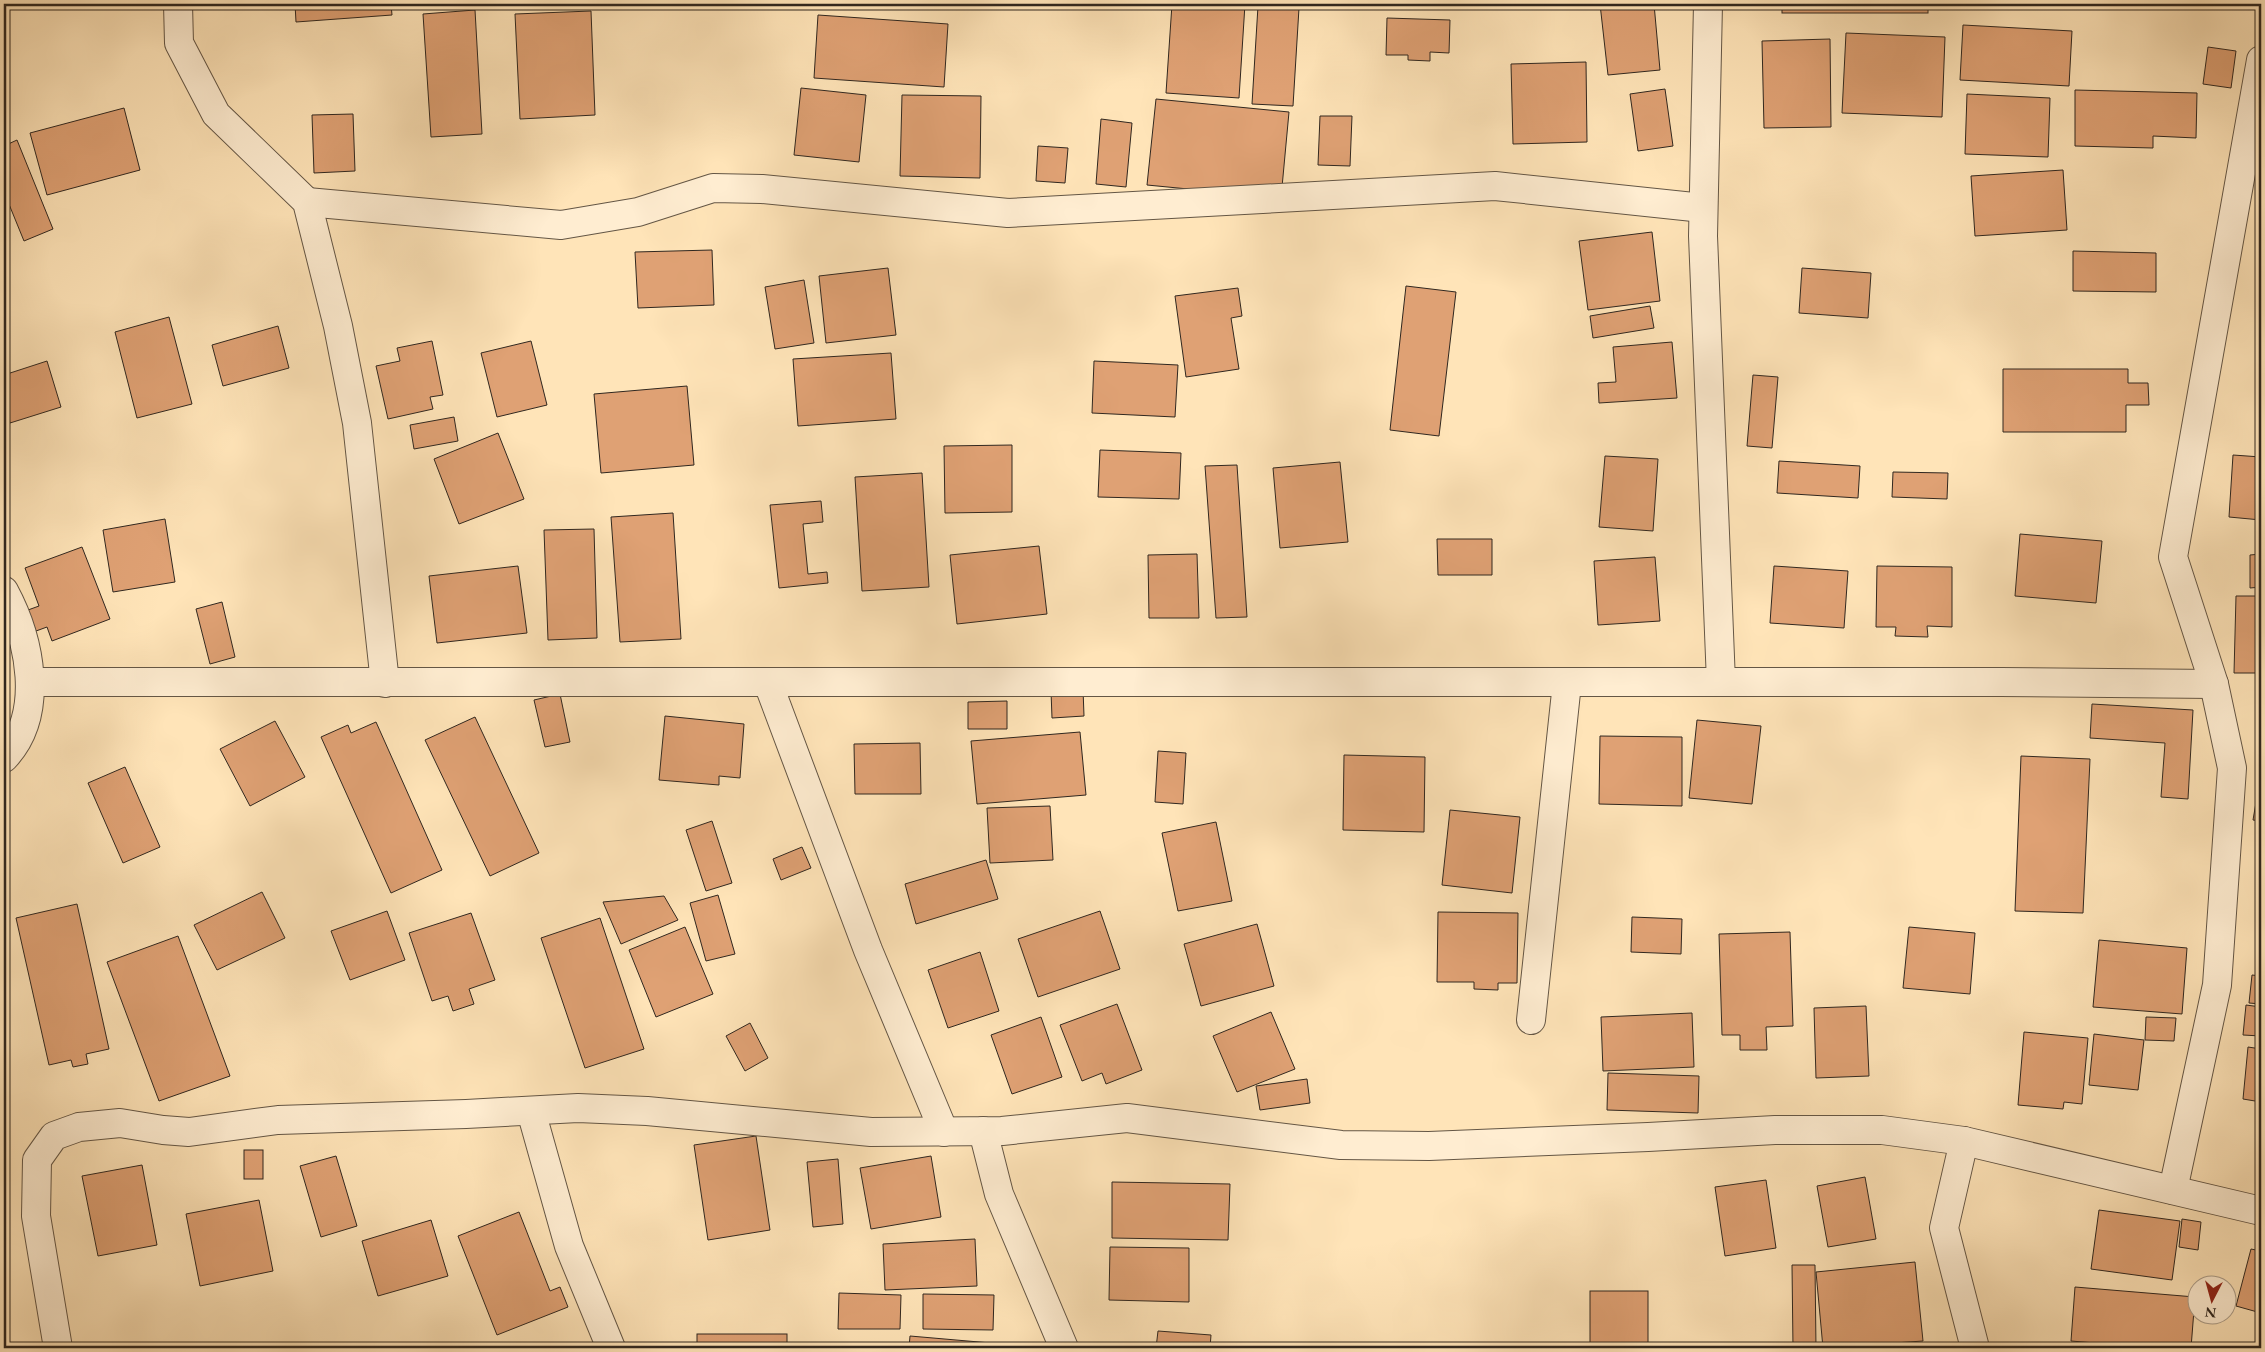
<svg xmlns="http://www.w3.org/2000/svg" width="2265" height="1352" font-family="'EB Garamond',serif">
	<rect width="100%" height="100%" fill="#ffe4b8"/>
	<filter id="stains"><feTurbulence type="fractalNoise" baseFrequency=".004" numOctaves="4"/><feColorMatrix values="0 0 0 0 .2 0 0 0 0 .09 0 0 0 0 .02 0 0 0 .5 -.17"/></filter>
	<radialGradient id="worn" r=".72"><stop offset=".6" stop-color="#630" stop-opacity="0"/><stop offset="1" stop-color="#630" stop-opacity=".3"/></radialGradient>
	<!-- building -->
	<g fill="#dfa174" stroke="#30271f">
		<polygon points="295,4 391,4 392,15 296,22"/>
		<polygon points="1172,4 1245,4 1239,98 1166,93"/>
		<polygon points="1600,4 1654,4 1660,70 1608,75"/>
		<rect x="1782" y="4" width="146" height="9"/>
		<polygon points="1258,6 1299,8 1293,106 1252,104"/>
		<polygon points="475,10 482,134 431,137 423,14"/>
		<polygon points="591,11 595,115 520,119 515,14"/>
		<polygon points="818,15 948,24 944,87 814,78"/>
		<polygon points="1387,18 1450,20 1449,53 1430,52 1430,61 1408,60 1408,55 1386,55"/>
		<polygon points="1963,25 2072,31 2069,86 1960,80"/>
		<polygon points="1846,33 1945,37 1942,117 1842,113"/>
		<polygon points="1830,39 1831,127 1764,128 1762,41"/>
		<polygon points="2208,47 2236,51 2231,88 2203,84"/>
		<polygon points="1586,62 1587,142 1513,144 1511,64"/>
		<polygon points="801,88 866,95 859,162 794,155"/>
		<polygon points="1665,89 1673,146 1638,151 1630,94"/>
		<polygon points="2075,90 2197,93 2196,138 2153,136 2153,148 2075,146"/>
		<polygon points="1967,94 2050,98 2048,157 1965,154"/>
		<polygon points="902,95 981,96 980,178 900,176"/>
		<polygon points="1156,99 1289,112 1281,198 1147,185"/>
		<polygon points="124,108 140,170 47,195 30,133"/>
		<polygon points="353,114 355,171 314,173 312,115"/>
		<polygon points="1320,116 1352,116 1350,166 1318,165"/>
		<polygon points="1101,119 1132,123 1126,187 1096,184"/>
		<polygon points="17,140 53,229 24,241 4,192 4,146"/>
		<polygon points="1038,146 1068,148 1065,183 1036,181"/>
		<polygon points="2063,170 2067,230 1975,236 1971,176"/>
		<polygon points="1652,232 1660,301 1588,310 1579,241"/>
		<polygon points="712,250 714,305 638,308 635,252"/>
		<polygon points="2073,251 2156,253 2156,292 2073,291"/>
		<polygon points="888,268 896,335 826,343 819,276"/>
		<polygon points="1802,268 1871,273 1868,318 1799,313"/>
		<polygon points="804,280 814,343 775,349 765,287"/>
		<polygon points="1406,286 1456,292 1439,436 1390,430"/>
		<polygon points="1238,288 1242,316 1231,318 1239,369 1186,377 1175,296"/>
		<polygon points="1650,306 1654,328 1593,338 1590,316"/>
		<polygon points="169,317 192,404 137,418 115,332"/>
		<polygon points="278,326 289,368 223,386 212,345"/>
		<polygon points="432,341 443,395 430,397 433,409 388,419 376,366 400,361 397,348"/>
		<polygon points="531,341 547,405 497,417 481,353"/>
		<polygon points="1672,342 1677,398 1599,403 1598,383 1616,382 1613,347"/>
		<polygon points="891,353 896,419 798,426 793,359"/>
		<polygon points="47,361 61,407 10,423 4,402 4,375"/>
		<polygon points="1094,361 1178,365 1175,417 1092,413"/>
		<polygon points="2003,369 2128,369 2128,383 2148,383 2149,405 2126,405 2126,432 2003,432"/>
		<polygon points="1753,375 1778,377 1772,448 1747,446"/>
		<polygon points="687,386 694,465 601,473 594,394"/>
		<polygon points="454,417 458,441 414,449 410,425"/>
		<polygon points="498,433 524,499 459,524 434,459"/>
		<polygon points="1012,445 1012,512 945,513 944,446"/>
		<polygon points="1100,450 1181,453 1179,499 1098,497"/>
		<polygon points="2233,455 2261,457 2261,520 2229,517"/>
		<polygon points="1605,456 1658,459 1653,531 1599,527"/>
		<polygon points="1779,461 1860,466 1858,498 1777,493"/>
		<polygon points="1340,462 1348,542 1280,548 1273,468"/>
		<polygon points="1237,465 1247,617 1216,618 1205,466"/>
		<polygon points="1893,472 1948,473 1947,499 1892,497"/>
		<polygon points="922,473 929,587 862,591 855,477"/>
		<polygon points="821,501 823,522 803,524 808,574 827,572 828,583 779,588 770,505"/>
		<polygon points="673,513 681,639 620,642 611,517"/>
		<polygon points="165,519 175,582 113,592 103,530"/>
		<polygon points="594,529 597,638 548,640 544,530"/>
		<polygon points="2020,534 2102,541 2096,603 2015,596"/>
		<polygon points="1437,539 1492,539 1492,575 1438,575"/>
		<polygon points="1039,546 1047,614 957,624 950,555"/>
		<polygon points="82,547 110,619 52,641 47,627 36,631 28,610 39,606 25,568"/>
		<polygon points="1197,554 1199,618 1149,618 1148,555"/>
		<polygon points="2261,554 2261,587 2250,588 2250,555"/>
		<polygon points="1655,557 1660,621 1598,625 1594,561"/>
		<polygon points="518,566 527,633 437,643 429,576"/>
		<polygon points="1774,566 1848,571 1844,628 1770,623"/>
		<polygon points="1877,566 1952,567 1952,627 1927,626 1928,637 1895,636 1896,627 1876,627"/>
		<polygon points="2236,596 2261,596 2261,673 2234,673"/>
		<polygon points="222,602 235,657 210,664 196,609"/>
		<polygon points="1083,689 1084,716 1052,718 1051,691"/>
		<polygon points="560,694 570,742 545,747 534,700"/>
		<polygon points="1007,701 1007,729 968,729 968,702"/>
		<polygon points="2092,704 2193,710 2188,799 2161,797 2165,743 2090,738"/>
		<polygon points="665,716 744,724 740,778 719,776 719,785 659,780"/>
		<polygon points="475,717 539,853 490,876 425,740"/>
		<polygon points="1697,720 1761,726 1752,804 1689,798"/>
		<polygon points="275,721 305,777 250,806 220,749"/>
		<polygon points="376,722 442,870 391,893 321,737 348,725 351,733"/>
		<polygon points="2259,731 2261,732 2261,749 2256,748"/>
		<polygon points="1080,732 1086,795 977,804 971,741"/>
		<polygon points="1600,736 1682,737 1682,806 1599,804"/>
		<polygon points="920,743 921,794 855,794 854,744"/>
		<polygon points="1158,751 1186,753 1183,804 1155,802"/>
		<polygon points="1344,755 1425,757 1424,832 1343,830"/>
		<polygon points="2021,756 2090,759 2083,913 2015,911"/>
		<polygon points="125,767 160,847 123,863 88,783"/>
		<polygon points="2261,773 2261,821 2253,820"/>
		<polygon points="1050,806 1053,860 990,863 987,808"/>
		<polygon points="1450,810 1520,817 1512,893 1442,885"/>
		<polygon points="712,821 732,883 706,891 686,830"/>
		<polygon points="1216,822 1232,901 1178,911 1162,833"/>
		<polygon points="802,847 811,868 781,880 773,859"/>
		<polygon points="986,860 998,899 916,924 905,884"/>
		<polygon points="262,892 285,938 217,970 194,925"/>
		<polygon points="718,895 735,954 706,961 690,903"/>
		<polygon points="664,896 678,920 621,944 603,902"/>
		<polygon points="77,904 109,1049 86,1054 88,1064 73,1067 71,1060 49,1065 16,918"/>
		<polygon points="387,911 405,960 350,980 331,931"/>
		<polygon points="1100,911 1120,969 1038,997 1018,939"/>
		<polygon points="1438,912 1518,913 1517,983 1498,983 1498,990 1474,989 1474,982 1437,982"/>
		<polygon points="471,913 495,980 469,989 474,1004 453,1011 448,996 432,1001 409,933"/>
		<polygon points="1632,917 1682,919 1681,954 1631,952"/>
		<polygon points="600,918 644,1049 585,1068 541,938"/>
		<polygon points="1257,924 1274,986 1201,1006 1184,944"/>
		<polygon points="685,927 713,994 656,1017 629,950"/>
		<polygon points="1909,927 1975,933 1970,994 1903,988"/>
		<polygon points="1790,932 1793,1026 1766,1027 1767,1050 1740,1050 1740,1035 1722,1035 1719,934"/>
		<polygon points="178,936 230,1076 159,1101 107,962"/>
		<polygon points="2099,940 2187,948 2182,1014 2093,1007"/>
		<polygon points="980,952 999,1011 948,1028 928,970"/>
		<polygon points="2252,975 2261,976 2261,1004 2249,1003"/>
		<polygon points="1117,1004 1142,1070 1106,1084 1102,1073 1082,1081 1060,1025"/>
		<polygon points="2246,1005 2261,1007 2261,1036 2243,1035"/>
		<polygon points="1866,1006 1869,1076 1816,1078 1814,1008"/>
		<polygon points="1271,1012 1295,1069 1237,1092 1213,1036"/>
		<polygon points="1692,1013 1694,1067 1603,1071 1601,1017"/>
		<polygon points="1041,1017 1062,1077 1012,1094 991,1035"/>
		<polygon points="2146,1017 2176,1018 2174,1041 2145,1040"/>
		<polygon points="750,1023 768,1058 745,1071 726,1036"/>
		<polygon points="2024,1032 2088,1038 2082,1104 2064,1102 2063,1109 2018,1105"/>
		<polygon points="2094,1034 2144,1040 2138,1090 2089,1085"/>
		<polygon points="2248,1047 2261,1049 2261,1102 2243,1099"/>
		<polygon points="1608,1073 1699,1076 1698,1113 1607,1110"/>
		<polygon points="1307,1079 1310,1103 1260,1110 1256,1086"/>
		<polygon points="756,1136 770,1230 708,1240 694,1145"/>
		<rect x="244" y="1150" width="19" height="29"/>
		<polygon points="336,1156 357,1226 321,1237 300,1166"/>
		<polygon points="931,1156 941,1217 871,1229 860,1168"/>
		<polygon points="838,1159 843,1224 813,1227 807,1162"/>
		<polygon points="142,1165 157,1245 98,1256 82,1176"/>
		<polygon points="1865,1177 1876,1239 1828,1247 1817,1186"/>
		<polygon points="1766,1180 1776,1248 1725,1256 1715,1187"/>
		<polygon points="1112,1182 1230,1184 1228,1240 1112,1238"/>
		<polygon points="259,1200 273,1271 200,1286 186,1214"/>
		<polygon points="2099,1210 2180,1221 2172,1280 2091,1269"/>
		<polygon points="519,1212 550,1291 560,1287 568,1307 497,1335 458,1236"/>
		<polygon points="2182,1219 2201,1222 2198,1250 2179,1247"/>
		<polygon points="431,1220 448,1276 378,1296 362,1241"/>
		<polygon points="975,1239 977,1286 885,1290 883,1244"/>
		<polygon points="1110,1247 1189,1248 1189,1302 1109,1300"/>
		<polygon points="2251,1249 2261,1251 2261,1313 2236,1306"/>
		<polygon points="1915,1262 1923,1341 1823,1348 1816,1272"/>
		<polygon points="1792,1265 1815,1265 1816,1348 1793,1348"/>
		<polygon points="2075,1287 2195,1297 2191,1348 2156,1348 2071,1341"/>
		<rect x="1590" y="1291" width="58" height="57"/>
		<polygon points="839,1293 901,1295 900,1329 838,1329"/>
		<polygon points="923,1294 994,1295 993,1330 923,1329"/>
		<polygon points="1158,1331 1211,1335 1210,1348 1156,1348"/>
		<rect x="697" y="1334" width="90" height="14"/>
		<polygon points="910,1336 1025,1346 1025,1348 909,1348"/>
	</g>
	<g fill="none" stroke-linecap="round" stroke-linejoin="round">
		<defs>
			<g id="street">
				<polyline points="178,4 179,43 216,114 307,202 338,326 357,423 385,683"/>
				<polyline points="1708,4 1703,236 1721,682"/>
				<polyline points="307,202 561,225 638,212 713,188 762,189 1008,213 1495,186 1703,208"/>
				<path d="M4 591C30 639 46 714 4 758"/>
				<polyline points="31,682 2000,682 2214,684"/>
				<polyline points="768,683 868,950 944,1132"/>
				<polyline points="1531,1020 1567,683"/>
				<polyline points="531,1111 569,1246 611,1348"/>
				<polyline points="983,1131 999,1194 1064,1348"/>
				<polyline points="1964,1141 1944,1228 1975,1348"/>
				<polyline points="2173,1190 2217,985 2232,768 2214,684 2173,557 2261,60"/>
				<polyline points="58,1348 36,1216 37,1160 54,1136 79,1127 120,1123 163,1130 189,1132 278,1120 466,1114 578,1108 647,1111 871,1132 1002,1131 1127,1118 1341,1145 1429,1146 1648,1137 1775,1130 1882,1130 1964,1141 2261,1211"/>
			</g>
		</defs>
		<!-- street casing -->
		<use href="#street" stroke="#645645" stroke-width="30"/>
		<!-- street -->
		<use href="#street" stroke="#ffedd1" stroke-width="28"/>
	</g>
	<!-- margin -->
	<rect width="2265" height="1352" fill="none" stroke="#ffe4b8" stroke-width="20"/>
	<rect x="5" y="5" width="2255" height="1342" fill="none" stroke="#30271f" stroke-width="2.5"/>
	<rect x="10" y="10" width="2245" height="1332" fill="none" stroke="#30271f"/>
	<!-- north arrow -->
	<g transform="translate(2212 1300) rotate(186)"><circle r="24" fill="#ffedd1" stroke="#ac9e8a"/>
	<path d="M0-4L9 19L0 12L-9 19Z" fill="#8f2418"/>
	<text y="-8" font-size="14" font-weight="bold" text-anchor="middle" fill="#30271f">N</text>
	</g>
	<rect width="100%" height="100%" filter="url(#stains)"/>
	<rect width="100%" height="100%" fill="url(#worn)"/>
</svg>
